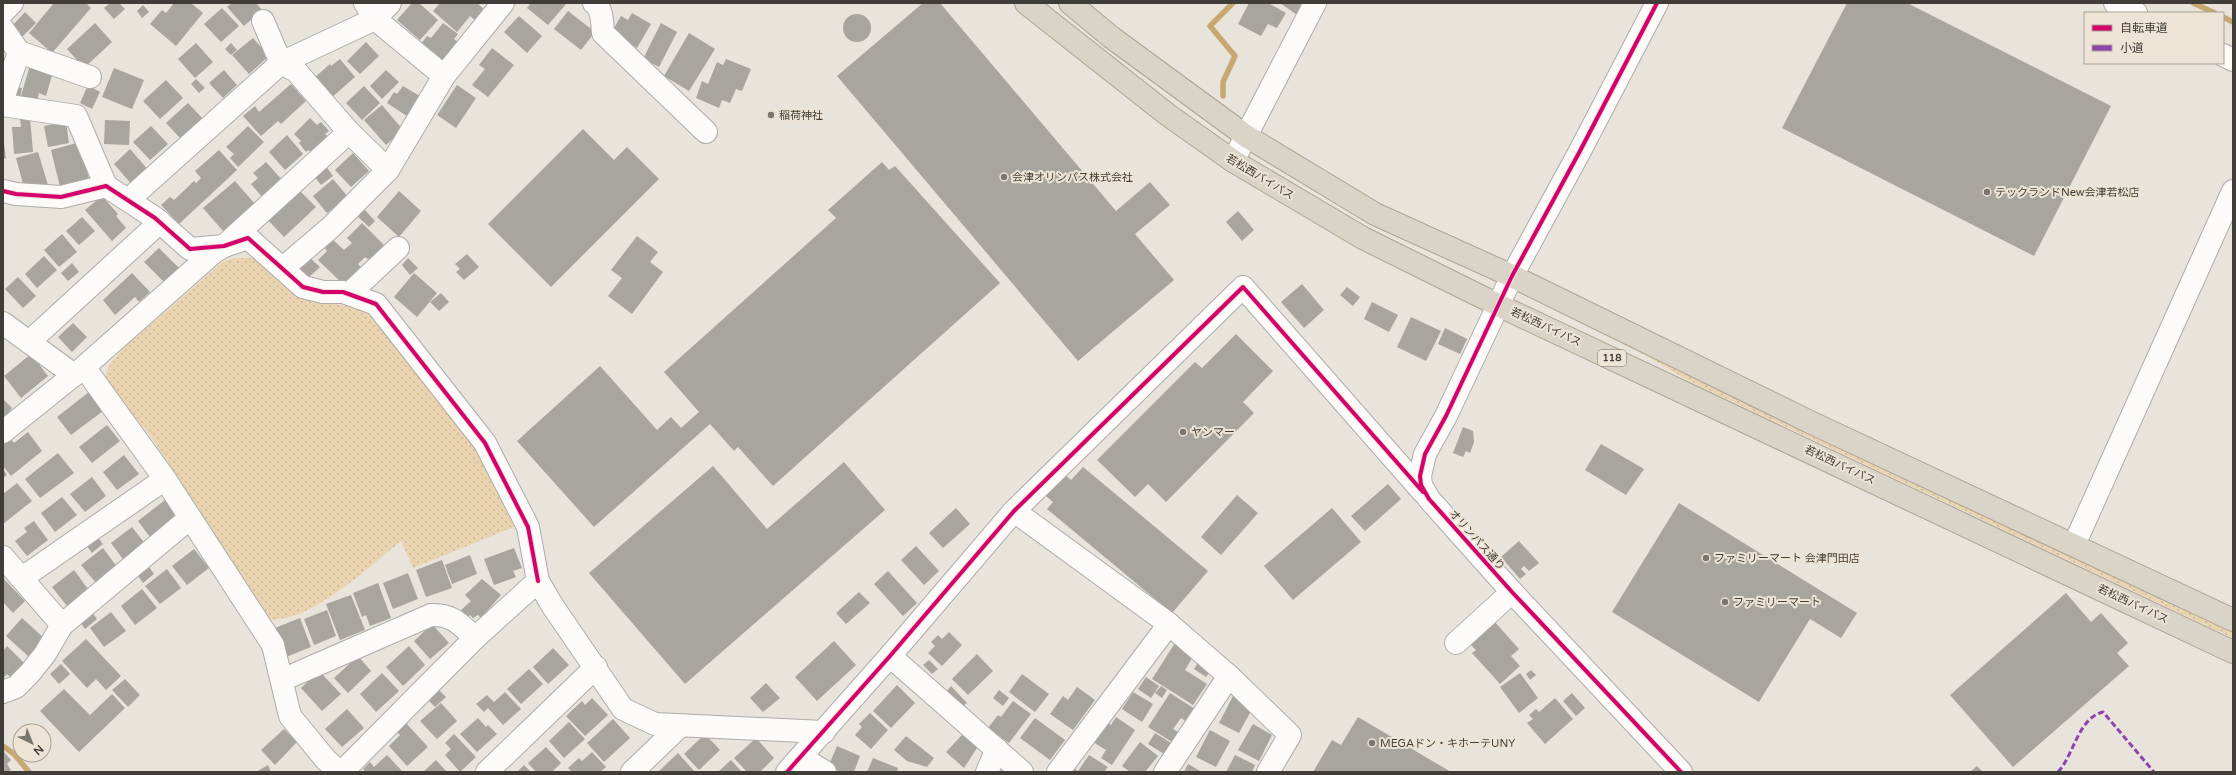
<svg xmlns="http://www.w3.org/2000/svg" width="2236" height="775" font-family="'Varela Round','Noto Sans JP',sans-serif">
	<defs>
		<pattern id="grass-dots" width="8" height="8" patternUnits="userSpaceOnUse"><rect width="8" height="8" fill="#ead4af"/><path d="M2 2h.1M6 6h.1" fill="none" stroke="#cab797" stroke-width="1.8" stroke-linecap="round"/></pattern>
	</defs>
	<rect width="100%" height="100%" fill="#e8e3db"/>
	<!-- grass -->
	<g fill="url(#grass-dots)">
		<path d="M236 258H251L266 263 296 292 312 301 361 308 374 316 467 429 514 527 413 568 401 541C371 565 310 623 271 619L150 435 109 387 105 377 110 364 124 348 224 261Z"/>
		<polygon points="1542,302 2233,631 2233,638 1689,381 1645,355 1544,305"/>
	</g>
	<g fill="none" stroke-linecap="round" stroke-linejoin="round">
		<!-- stream -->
		<g stroke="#c8a871" stroke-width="5.5">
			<polyline points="2193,3 2215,13"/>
			<polyline points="2223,17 2233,22"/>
			<polyline points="1223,96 1223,82 1235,56 1210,26 1233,3"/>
			<polyline points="3,746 14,754 29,772"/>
		</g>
	</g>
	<!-- building -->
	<g fill="#a8a49e">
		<polygon points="54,3 86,3 91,8 52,53 29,33"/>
		<polygon points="110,3 119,3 125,9 114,19 104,8"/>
		<polygon points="174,3 191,3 203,13 176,46 150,24 162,10 166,13"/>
		<polygon points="232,3 256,3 262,10 244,26 227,7"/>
		<polygon points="412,3 419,3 438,20 420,40 397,20"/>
		<polygon points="440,3 477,3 487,12 478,23 470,16 457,32 433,11"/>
		<polygon points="531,3 567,3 548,25 527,8"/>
		<polygon points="923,3 940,3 1116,211 1150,182 1170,205 1135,234 1174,280 1078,361 837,76"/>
		<polygon points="1249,3 1268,3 1286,13 1277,28 1268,24 1261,36 1238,24"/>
		<polygon points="1280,3 1306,3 1300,17"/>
		<polygon points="1847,3 1907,3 2111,106 2034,256 1782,128"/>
		<polygon points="143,5 149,12 142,18 137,11"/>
		<polygon points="222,8 239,26 221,42 204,24"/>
		<polygon points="568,11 595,32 581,50 554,29"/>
		<polygon points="25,12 36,23 22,37 11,27"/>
		<polygon points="632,13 651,24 637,48 611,33 621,16 628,20"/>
		<circle cx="857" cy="28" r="14"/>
		<polygon points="519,16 542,36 527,53 504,32"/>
		<polygon points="95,23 112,42 84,68 67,49"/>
		<polygon points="443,23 458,34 454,39 458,42 441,62 420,45 427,36 431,38"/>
		<polygon points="661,23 677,32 659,67 643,59"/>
		<polygon points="689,33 715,49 689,91 664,76"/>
		<polygon points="253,38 269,56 249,74 232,55"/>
		<polygon points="366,42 379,56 360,74 347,61"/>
		<polygon points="196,43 213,62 195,78 178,59"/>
		<polygon points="231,43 237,50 231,55 225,49"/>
		<polygon points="492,48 514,65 488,97 472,85 485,69 479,65"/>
		<polygon points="340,59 355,77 330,99 313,79 330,64 331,66"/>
		<polygon points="726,59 751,69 742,91 736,89 730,103 722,100 719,108 696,98 702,81 708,84 717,62 723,65"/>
		<polygon points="30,65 53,72 46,96 39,93 37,101 21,96"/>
		<polygon points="114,68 144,80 132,109 102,97"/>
		<polygon points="224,70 237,85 223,98 209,83"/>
		<polygon points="386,70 399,82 382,99 370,86"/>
		<polygon points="196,79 205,88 199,93 191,84"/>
		<polygon points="166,80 183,98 160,119 143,101"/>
		<polygon points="291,84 306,101 281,124 278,121 261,136 243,116 255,106 259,112"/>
		<polygon points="88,85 100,92 92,109 80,103"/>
		<polygon points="457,85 476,98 456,128 437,115"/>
		<polygon points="13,86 22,88 20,98 10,95"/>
		<polygon points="364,86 380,103 362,120 346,103"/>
		<polygon points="403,86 423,98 410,118 387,103 394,92 397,94"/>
		<polygon points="188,103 205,121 183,141 166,123"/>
		<polygon points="382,105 403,130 386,145 364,120"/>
		<polygon points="20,118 30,118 33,152 14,154 12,127 21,127"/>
		<polygon points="310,118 317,125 321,122 329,131 325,134 330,138 313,154 308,150 306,152 299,143 301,141 294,134"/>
		<polygon points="105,120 130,121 129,145 104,144"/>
		<polygon points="66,122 69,143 48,147 44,126"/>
		<polygon points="151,126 168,144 150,160 133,142"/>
		<polygon points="248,126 264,142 238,167 230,158 234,154 226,147"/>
		<polygon points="583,129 614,160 627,147 659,179 551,287 488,224"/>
		<polygon points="287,135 303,154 285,170 269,152"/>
		<polygon points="3,136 6,158 3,159"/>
		<polygon points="80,142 89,179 60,187 51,150"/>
		<polygon points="130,149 150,172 134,187 114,164"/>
		<polygon points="219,150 237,170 179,224 161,205 170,197 174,200 194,181 196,183 201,178 195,171"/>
		<polygon points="38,152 48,185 25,191 16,158"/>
		<polygon points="353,153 369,171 351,187 335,170"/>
		<polygon points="266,162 283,181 264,199 251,184 258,178 253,173"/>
		<polygon points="882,162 889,170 895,166 1000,283 773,486 738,447 734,451 710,424 594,527 517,441 600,366 657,430 671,417 681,428 699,412 664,372 836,218 828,210"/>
		<polygon points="325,165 333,176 321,185 313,175"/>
		<polygon points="333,179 348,197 327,213 313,196"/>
		<polygon points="235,181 255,204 223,231 203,208"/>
		<polygon points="299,190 316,207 284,237 268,220"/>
		<polygon points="399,191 421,211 399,237 377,217"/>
		<polygon points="102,196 118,214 116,216 126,228 112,241 85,210"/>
		<polygon points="363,208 375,221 369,227 356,215"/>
		<polygon points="1238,211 1254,230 1242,241 1226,222"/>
		<polygon points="82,217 95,231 79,245 66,231"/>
		<polygon points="362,223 384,245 369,260 365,257 358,264 361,267 343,284 318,260 327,251 325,248 333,240 344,250 352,243 347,238"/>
		<polygon points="62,234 77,252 59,267 44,250"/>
		<polygon points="637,236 658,252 650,262 663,272 632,314 608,296 622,278 611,270"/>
		<polygon points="159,248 179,268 164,282 144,262"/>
		<polygon points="467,254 479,267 464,280 456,272 460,269 455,264"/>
		<polygon points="44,256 57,270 37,288 25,274"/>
		<polygon points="310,258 320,267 308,278 299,269"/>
		<polygon points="408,258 418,268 410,275 402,265"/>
		<polygon points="72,263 79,272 68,281 61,273"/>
		<polygon points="132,273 150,292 139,302 135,297 115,315 103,300"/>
		<polygon points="414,273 437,293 417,317 394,297"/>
		<polygon points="18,277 36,296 23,308 5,289"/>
		<polygon points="1302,284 1324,310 1304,328 1281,302"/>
		<polygon points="1347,287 1360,297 1353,306 1340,295"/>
		<polygon points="441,293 449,302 439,311 430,302"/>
		<polygon points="1372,302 1398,315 1389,332 1364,319"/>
		<polygon points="1411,317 1441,331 1426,361 1397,347"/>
		<polygon points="73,323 87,337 72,352 58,337"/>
		<polygon points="1445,328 1467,339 1460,354 1438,344"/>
		<polygon points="1236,334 1273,371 1243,402 1254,413 1166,502 1148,484 1135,497 1097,460 1195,362 1202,368"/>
		<polygon points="31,354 48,376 21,398 4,376"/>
		<polygon points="89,392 103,411 71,435 57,417"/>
		<polygon points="3,399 12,408 3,420"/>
		<polygon points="107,425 120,441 92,463 79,447"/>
		<polygon points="1463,427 1473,431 1474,442 1470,453 1466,451 1463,457 1453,453"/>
		<polygon points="28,432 42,451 11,476 3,466 3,443 10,438 14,443"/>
		<polygon points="1601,444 1644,469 1626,495 1585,470"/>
		<polygon points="58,453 74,473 40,498 25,479"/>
		<polygon points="124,455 139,474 117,490 103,472"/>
		<polygon points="844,462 885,510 685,684 589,573 713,466 767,529"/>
		<polygon points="1083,467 1208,571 1172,613 1047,509 1053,502 1046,496 1064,474 1071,480"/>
		<polygon points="3,469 7,475 3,478"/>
		<polygon points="92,477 106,496 85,512 70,494"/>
		<polygon points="17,483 32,501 3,524 3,494"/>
		<polygon points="1388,484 1401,499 1365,531 1351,516"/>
		<polygon points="1237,495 1258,513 1221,555 1201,537"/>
		<polygon points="62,497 77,515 55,532 41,513"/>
		<polygon points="165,500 180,518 152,540 138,521"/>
		<polygon points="1679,503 1857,613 1841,638 1810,619 1759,702 1612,612"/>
		<polygon points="956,508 970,524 943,548 929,533"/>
		<polygon points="1332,508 1361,542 1293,600 1264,566"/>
		<polygon points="34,521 48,540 27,556 15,541 27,532 24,528"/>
		<polygon points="132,527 146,545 125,562 111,543"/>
		<polygon points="95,534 103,544 92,553 84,542"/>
		<polygon points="1519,541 1539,563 1529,571 1524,566 1521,569 1526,574 1520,579 1501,557"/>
		<polygon points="916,546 939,571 924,585 901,560"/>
		<polygon points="103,548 117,567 96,583 81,565"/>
		<polygon points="514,548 522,568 513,571 516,577 494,585 484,559"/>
		<polygon points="194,549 209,568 187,585 172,566"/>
		<polygon points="470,555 477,574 452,584 445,565"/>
		<polygon points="442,560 452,588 426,597 416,570"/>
		<polygon points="147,564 154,574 143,583 136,573"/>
		<polygon points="167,569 181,588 160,604 145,586"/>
		<polygon points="74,570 88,589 67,606 52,587"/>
		<polygon points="888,571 917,603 903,616 874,584"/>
		<polygon points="408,573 418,599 393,609 383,583"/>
		<polygon points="3,578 25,601 13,613 3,602"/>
		<polygon points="482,579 501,595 481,618 478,615 473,618 470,615 468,617 461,610 471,601 465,595"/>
		<polygon points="378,583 391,618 370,626 366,615 362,617 353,593"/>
		<polygon points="142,589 157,608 135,625 121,606"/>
		<polygon points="859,592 870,603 846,624 836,613"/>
		<polygon points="2066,593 2091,622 2101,613 2128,643 2117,653 2129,666 2013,767 1950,695"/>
		<polygon points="351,595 365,630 340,640 326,604"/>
		<polygon points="90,610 97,619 85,629 78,619"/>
		<polygon points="327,610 336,636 314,645 304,619"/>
		<polygon points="111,612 126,631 104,647 90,628"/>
		<polygon points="22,618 45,639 29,657 6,636"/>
		<polygon points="300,618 311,647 286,657 275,628"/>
		<polygon points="1494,621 1519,649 1511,656 1520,666 1500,684 1472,653 1476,650 1469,643"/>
		<polygon points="432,624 449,643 430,659 414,641"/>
		<polygon points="949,632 962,645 942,666 928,653 935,646 931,642 938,635 942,639"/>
		<polygon points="86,639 121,676 106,690 96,679 87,688 62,661"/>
		<polygon points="834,641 856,665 817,701 795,677"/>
		<polygon points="1175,643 1194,655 1185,670 1207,684 1193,705 1152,679"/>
		<polygon points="7,646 26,665 13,679 7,674 3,679 3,651"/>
		<polygon points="409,646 425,665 403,686 386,667"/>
		<polygon points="553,648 569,665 548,684 533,667"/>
		<polygon points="977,654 993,671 968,695 952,679"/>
		<polygon points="358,656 371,671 348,693 334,678"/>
		<polygon points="929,660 938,669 932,674 923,665"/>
		<polygon points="1199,661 1211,670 1206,677 1194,669"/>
		<polygon points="61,664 70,674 59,684 50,674"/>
		<polygon points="529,669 543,684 521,704 507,689"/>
		<polygon points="1531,670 1536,675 1530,680 1526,674"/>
		<polygon points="319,671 341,694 322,711 301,688"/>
		<polygon points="382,673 399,691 376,712 360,694"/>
		<polygon points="1520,673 1538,698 1519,713 1500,687"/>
		<polygon points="1022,674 1049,694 1035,712 1009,692"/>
		<polygon points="1146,677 1159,686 1151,698 1138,689"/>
		<polygon points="125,679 140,695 128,707 112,690"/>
		<polygon points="766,683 780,698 763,712 750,698"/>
		<polygon points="897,685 915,703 891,728 873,711"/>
		<polygon points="951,686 967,703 962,707 947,691"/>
		<polygon points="1161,686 1167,690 1162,698 1155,693"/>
		<polygon points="1077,687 1095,700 1073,730 1050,714 1063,696 1068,700"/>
		<polygon points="437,688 446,697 435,707 426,698"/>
		<polygon points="64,689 90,715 112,694 125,708 79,752 40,711"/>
		<polygon points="999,690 1009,698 1003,706 993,698"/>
		<polygon points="505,692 521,709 503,725 488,708 484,712 476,704 487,695 494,702"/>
		<polygon points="1133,692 1153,704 1142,722 1122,709"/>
		<polygon points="1170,693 1195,709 1187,722 1181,718 1173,729 1178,732 1172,742 1148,727"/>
		<polygon points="1572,693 1585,708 1576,716 1563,701"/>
		<polygon points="1233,696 1253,707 1239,733 1219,723"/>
		<polygon points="592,698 608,715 585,736 566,716 582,701 585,705"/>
		<polygon points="1555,698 1573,719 1545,744 1527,723 1533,719 1529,715 1536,709 1539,712"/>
		<polygon points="1013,701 1031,714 1009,743 988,728 998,715 1001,717"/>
		<polygon points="441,703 457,721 437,739 420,721"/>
		<polygon points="347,709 364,728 342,747 325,729"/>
		<polygon points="870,713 888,730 871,749 855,735 862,727 859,724"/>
		<polygon points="1116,717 1135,730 1112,765 1101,758 1106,750 1093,742 1106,721 1111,725"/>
		<polygon points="1358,717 1451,772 1313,772 1332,740 1341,745"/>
		<polygon points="478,718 486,727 488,725 497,734 477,752 460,734"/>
		<polygon points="1035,718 1065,740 1050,760 1020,738"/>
		<polygon points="613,719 630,738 604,762 587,743"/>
		<polygon points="569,722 585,739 564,758 549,741"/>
		<polygon points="406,723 428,747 407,766 389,746 400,735 397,732"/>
		<polygon points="1253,724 1272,735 1259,761 1238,750"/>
		<polygon points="284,729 297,742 275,765 261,750"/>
		<polygon points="1210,730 1230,741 1216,767 1196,757"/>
		<polygon points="1155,733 1171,743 1164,754 1148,744"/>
		<polygon points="454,734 476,757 460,772 445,755 451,749 445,743"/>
		<polygon points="705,734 720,750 699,770 684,754"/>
		<polygon points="963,734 977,748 964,768 946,752"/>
		<polygon points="906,736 934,758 927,767 907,761 894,750"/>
		<polygon points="756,738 774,758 760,772 747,772 734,758"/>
		<polygon points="1140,742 1158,756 1145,772 1130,772 1122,766"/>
		<polygon points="837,746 860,756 854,772 841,772 828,767"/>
		<polygon points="546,747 561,763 552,772 536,772 528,763"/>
		<polygon points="3,751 11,760 7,764 11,770 7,772 3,772"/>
		<polygon points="592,752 606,767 600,772 572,772 568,768 579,758 582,761"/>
		<polygon points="678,753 695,772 658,772"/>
		<polygon points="387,755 403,772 366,772 363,769 370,762 374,767"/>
		<polygon points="1089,755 1108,767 1104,772 1071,772 1074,768 1078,771"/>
		<polygon points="1235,755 1255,765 1252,772 1226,772"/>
		<polygon points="873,758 898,768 897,772 867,772"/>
		<polygon points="436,760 447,772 423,772"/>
		<polygon points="731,760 742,772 718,772"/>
		<polygon points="1188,764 1202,772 1184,772"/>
		<polygon points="268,765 271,772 256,772"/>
		<polygon points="524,765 531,772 517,772"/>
		<polygon points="1977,766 1983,772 1970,772"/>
	</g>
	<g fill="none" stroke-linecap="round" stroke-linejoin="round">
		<defs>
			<g id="minor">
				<polyline points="365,3 375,19 444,76"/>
				<path d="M594 3C603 9 602 23 603 33L706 132"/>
				<polyline points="1657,3 1580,151 1512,276 1446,416 1425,454 1420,476 1421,485 1429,499 1512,592 1681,772"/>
				<polyline points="2115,3 2136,13"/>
				<polyline points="3,12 12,3"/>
				<polyline points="263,21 281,63 296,71 349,132 388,170"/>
				<polyline points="3,29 19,52 3,99"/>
				<polyline points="19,52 90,77"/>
				<polyline points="2223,55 2233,60"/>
				<polyline points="3,105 76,116 106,186"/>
				<polyline points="1233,161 1315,3"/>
				<polyline points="3,191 16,194 61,197 106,186 155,218 190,249 224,246 248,238 303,287 323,292 343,292 376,304 485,443 528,527 538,581"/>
				<polyline points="128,200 281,63 375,19 390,3"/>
				<polyline points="283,268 330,228 388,170 444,76 503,3"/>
				<polyline points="350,293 398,248"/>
				<polyline points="3,323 74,375"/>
				<polyline points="29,342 160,222"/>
				<polyline points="84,367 214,252 224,246 349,132"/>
				<polyline points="3,432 84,367 165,479 273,645 290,716 326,760 340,772"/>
				<polyline points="1014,511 1169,624 1229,676 1290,735 1268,772"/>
				<polyline points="2074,545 2233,191"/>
				<polyline points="3,557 62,625"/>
				<polyline points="22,578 165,479"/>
				<polyline points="1456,643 1512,592"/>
				<polyline points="890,656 1022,772"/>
				<path d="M282 680 431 615C452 614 460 624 475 638"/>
				<polyline points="3,692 16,687 29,674 45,654 62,625 190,518"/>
				<polyline points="801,757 825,772"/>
				<polyline points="342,772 475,638 538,581 552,605 623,709 655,724 824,732"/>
				<polyline points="487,772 596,667"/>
				<polyline points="632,772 680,726"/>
				<polyline points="787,772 890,656 1014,511 1243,287 1423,492"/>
				<polyline points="987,772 997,749"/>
				<polyline points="1058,772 1169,624"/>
				<polyline points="1165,772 1229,676"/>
			</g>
			<g id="highway">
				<polyline points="1026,3 1168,115 1233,161 1363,238 1498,305 2233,652"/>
				<polyline points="1070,3 1111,37 1246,136 1375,214 1512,276 1812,423 2233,620"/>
			</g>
		</defs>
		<!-- minor casing -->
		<use href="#minor" stroke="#afaba6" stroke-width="24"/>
		<!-- highway casing -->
		<use href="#highway" stroke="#aca394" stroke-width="24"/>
		<!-- minor -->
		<use href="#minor" stroke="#fcfbfa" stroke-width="22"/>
		<!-- highway -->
		<use href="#highway" stroke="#dad3c7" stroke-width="22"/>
		<!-- quiet -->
		<path stroke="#8e44ad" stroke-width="3" stroke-dasharray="6 3" stroke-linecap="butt" d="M2058 772C2074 755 2078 718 2103 712L2154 772"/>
		<defs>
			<g id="cycleway">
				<polyline points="1657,3 1580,151 1512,276 1446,416 1425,454 1420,476 1421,485 1429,499 1512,592 1681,772"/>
				<polyline points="3,191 16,194 61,197 106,186 155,218 190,249 224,246 248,238 303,287 323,292 343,292 376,304 485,443 528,527 538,581"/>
				<polyline points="787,772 890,656 1014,511 1243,287 1423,492"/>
			</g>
		</defs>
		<!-- cycleway casing -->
		<use href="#cycleway" stroke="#ede4d6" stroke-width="6"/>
		<!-- cycleway -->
		<use href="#cycleway" stroke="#d6006c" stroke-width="4"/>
	</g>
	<!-- markers -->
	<g fill="#7b7670" stroke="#ede4d6" stroke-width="1.5">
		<circle cx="771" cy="115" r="4"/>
		<circle cx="1004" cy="177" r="4"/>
		<circle cx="1987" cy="192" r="4"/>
		<circle cx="1183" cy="432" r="4"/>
		<circle cx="1706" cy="558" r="4"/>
		<circle cx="1725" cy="602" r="4"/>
		<circle cx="1372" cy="743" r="4"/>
	</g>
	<g text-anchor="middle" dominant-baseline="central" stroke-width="4" stroke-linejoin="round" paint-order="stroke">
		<!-- shield labels -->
		<rect fill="#ede4d6" stroke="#746e67" stroke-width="1" x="1598" y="350" width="28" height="16" rx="3"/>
		<g font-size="10" font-weight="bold" fill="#403c37">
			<text x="1612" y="358">118</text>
		</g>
		<!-- poi labels -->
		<g font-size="11" fill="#403c37" stroke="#ede4d6" text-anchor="start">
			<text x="779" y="115">稲荷神社</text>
			<text x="1012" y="177">会津オリンパス株式会社</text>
			<text x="1995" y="192">テックランドNew会津若松店</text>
			<text x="1191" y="432">ヤンマー</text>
			<text x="1714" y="558">ファミリーマート 会津門田店</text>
			<text x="1733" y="602">ファミリーマート</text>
			<text x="1380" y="743">MEGAドン・キホーテUNY</text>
		</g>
		<!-- street labels -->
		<g font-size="11" fill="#403c37" stroke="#ede4d6">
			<text transform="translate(1260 177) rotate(31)">若松西バイパス</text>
			<text transform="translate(1546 327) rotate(25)">若松西バイパス</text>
			<text transform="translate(1840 465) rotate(25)">若松西バイパス</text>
			<text transform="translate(1477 540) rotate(48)">オリンパス通り</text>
			<text transform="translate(2133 604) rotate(25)">若松西バイパス</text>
		</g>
	</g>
	<!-- border -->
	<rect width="2236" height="775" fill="none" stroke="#403c37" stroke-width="8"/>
	<!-- legend -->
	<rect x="2084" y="12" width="140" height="52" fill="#ede4d6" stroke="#a8a196"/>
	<rect x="2092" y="25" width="20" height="6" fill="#d6006c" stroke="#a8a196"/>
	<text x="2120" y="32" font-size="12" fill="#403c37">自転車道</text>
	<rect x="2092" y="45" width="20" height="6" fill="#8e44ad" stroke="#a8a196"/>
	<text x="2120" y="52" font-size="12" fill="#403c37">小道</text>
	<!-- north arrow -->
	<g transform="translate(32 743) rotate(137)"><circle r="19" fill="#ede4d6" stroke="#a8a196"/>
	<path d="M0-3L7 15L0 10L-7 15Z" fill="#7b7670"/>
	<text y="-6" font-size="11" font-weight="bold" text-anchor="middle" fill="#403c37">N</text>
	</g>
</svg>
